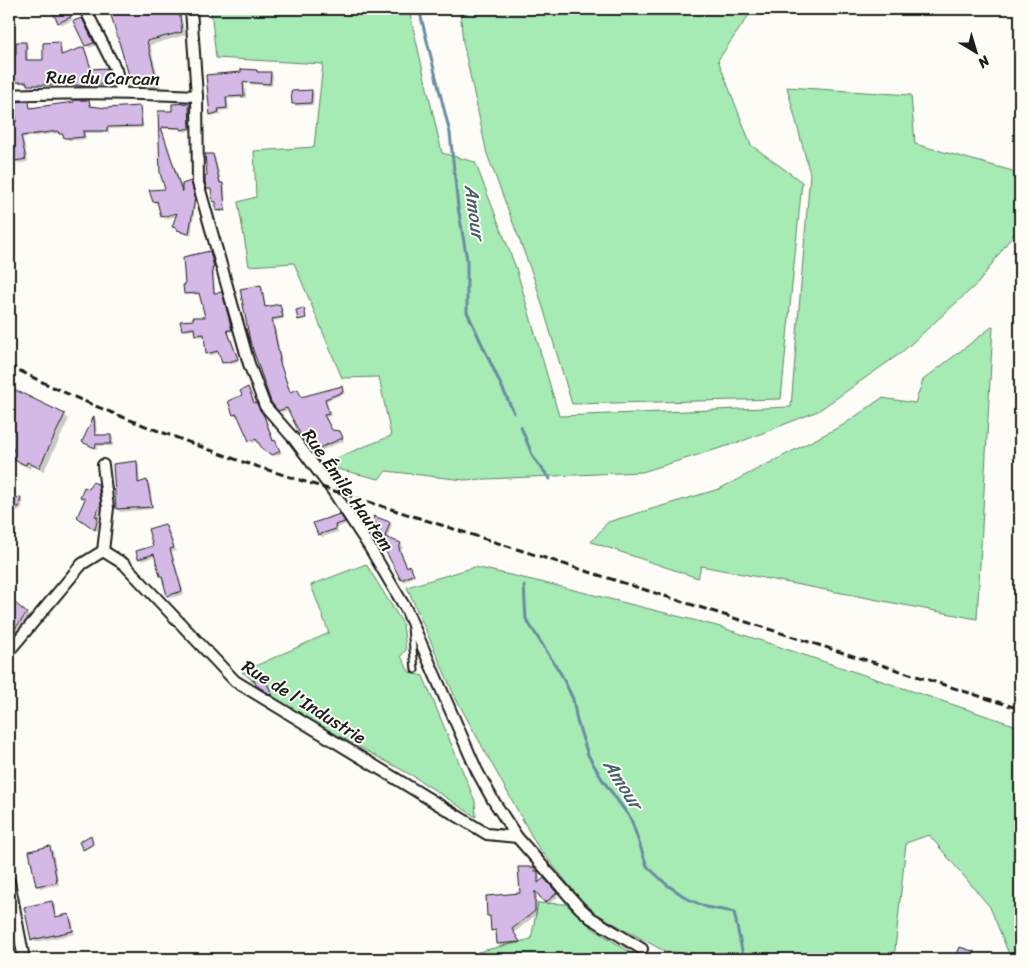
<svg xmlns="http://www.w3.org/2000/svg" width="1029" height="968" font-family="Sriracha,sans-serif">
	<rect width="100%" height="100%" fill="#fdfcf7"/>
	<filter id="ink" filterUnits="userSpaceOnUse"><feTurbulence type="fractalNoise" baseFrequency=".02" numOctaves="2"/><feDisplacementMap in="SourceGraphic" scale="10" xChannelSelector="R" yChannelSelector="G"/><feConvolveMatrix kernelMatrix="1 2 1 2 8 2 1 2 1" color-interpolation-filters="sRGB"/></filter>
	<g filter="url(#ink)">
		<!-- green -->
		<g fill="#a6eab4" stroke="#618368">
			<polygon points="211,9 344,9 348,14 409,10 442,153 475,162 516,268 559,416 791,407 810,174 787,87 911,95 915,144 1020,173 1020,225 979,282 901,353 818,411 740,442 642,472 464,480 386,471 379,479 337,469 331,460 391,436 379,377 342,378 294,263 249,266 238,202 256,197 254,151 314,147 323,64 216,58"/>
			<polygon points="460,9 784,9 749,15 718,60 751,145 802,182 781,399 572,404 535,281 487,154 463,42"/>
			<polygon points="993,326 977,619 701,566 698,578 591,542 608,522 719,489 843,425 882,398 915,403 923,380"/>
			<polygon points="366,564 403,624 406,650 401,656 409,672 423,676 475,801 476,817 413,776 286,707 242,672 329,633 311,585"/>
			<polygon points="475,567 554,585 717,626 1020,727 1020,959 1011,959 990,907 929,835 906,843 894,959 717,959 662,950 588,909 536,844 455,697 407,587"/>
			<polygon points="538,903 566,904 592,928 633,954 633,959 479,959 478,952 531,939"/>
		</g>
		<!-- shadow -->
		<g fill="#0003">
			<polygon points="53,9 67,9 73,20 62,25"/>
			<polygon points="126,9 180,9 185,35 150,45 161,88 139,88 132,81 111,13"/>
			<polygon points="81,19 84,22 96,46 89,48 86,45"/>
			<polygon points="26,43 28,45 28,61 44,61 59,43 61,45 62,56 84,49 86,51 92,70 106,69 109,71 111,85 81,88 79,86 30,86 27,83 15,83 13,81 18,56"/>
			<polygon points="256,71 259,73 271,73 273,75 272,86 245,84 246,98 228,99 229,110 220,111 221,115 213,116 211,114 242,73"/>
			<polygon points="311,91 314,94 313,105 296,106 293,103"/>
			<polygon points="89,101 91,104 92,108 106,109 139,107 142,110 143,128 109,129 109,133 85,133 86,139 76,140 68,140 65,136 60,133 23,138 28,162 18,163 16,161 11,135 9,135 9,103 28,102 31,109"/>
			<polygon points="188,104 190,106 192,130 184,132 182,129 162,129 183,191 191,182 193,185 196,200 191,236 185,234 173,227 178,216 165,219 163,217 159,203 156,204 154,201 167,190 159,112 174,112"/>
			<polygon points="213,155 215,157 222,184 225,187 226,212 219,212 217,210 217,203 213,191 208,189 208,176"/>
			<polygon points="210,253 212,255 215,270 214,270 215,294 221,294 224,296 233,332 229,332 239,361 232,364 226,364 220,353 209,356 207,353 205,336 198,337 196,334 196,330 186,331 183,329 206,318 201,294 187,295 185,293 187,286"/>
			<polygon points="260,287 263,289 266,308 279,305 282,308 284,319 274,321 282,362 280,363 291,393 298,391 302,398 341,388 345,394 326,401 331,416 326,417 333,431 340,432 344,441 315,453 308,441 307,442 303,437 289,410 282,412 272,402"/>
			<polygon points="9,389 64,415 69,419 44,471 32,466 30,469 16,462 12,458 15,451 9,448"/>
			<polygon points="248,389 255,404 266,419 274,441 282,453 276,456 267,453 258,441 252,443 250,440 239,416 236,417 234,414"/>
			<polygon points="95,419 96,420 97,436 111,436 113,438 113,446 98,446 97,450 83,442"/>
			<polygon points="136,462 139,465 140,484 147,482 150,484 153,509 120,512 117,509"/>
			<polygon points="98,485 101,489 103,507 98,519 100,521 98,531 78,517 85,500 81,497"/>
			<polygon points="20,498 23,501 21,510 9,513 9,501"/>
			<polygon points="342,518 346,524 337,528 338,532 322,537 319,534"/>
			<polygon points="390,523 392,525 387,539 403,546 401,552 408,568 411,569 415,576 404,582 388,552 385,550 375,535 376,536"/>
			<polygon points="165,525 168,528 176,551 172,552 184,594 171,598 169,595 164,579 161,575 156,556 142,561 139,558 154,547"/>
			<polygon points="9,600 29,616 9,642"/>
			<polygon points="91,837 93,845 85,850 84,849"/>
			<polygon points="50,848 53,851 59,885 40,888 37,886"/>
			<polygon points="534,868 540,875 540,883 544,879 558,897 548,905 537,892 537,914 514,933 521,944 501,946 498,943 498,933 493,930 491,918 488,915 522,894"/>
			<polygon points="52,903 55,905 57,918 69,915 72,918 75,934 35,942 32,939"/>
			<polygon points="961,948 974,953 977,956 976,959 956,959"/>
		</g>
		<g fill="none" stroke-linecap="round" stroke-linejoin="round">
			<!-- stream -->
			<g stroke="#688da2" stroke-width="3">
				<polyline points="416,9 420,13 450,133 458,207 467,260 467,312 514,413"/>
				<polyline points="521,427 533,457 550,479"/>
				<polyline points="524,586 526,619 561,674 573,699 577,721 588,755 602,779 631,819 647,866 666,884 688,899 706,907 734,912 743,955"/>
			</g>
		</g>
		<!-- building -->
		<g fill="#d4b9e7" stroke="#1c1c1c">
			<polygon points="51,9 67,9 71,17 58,23"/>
			<polygon points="122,9 179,9 182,32 147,41 158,84 134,84 131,82 110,12"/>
			<polygon points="82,18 94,43 85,46 73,21"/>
			<polygon points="16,42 26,42 26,60 43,60 43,43 60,42 61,55 84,47 91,69 107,68 109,84 77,86 77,85 27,85 27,82 12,82 12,55 16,55"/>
			<polygon points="241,69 257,70 257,72 271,72 270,84 243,82 244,96 226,97 227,108 218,109 219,112 210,115 206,75 241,72"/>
			<polygon points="312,90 311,103 292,104 291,91"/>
			<polygon points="74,100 89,100 90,106 106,108 140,106 142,126 107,127 107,131 83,131 84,137 73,138 64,138 63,134 59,134 58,131 21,136 26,159 15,161 9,133 9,122 17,121 13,102 29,101 30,108 74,102"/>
			<polygon points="189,103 190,128 181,130 181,128 161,127 182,192 182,184 191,181 195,197 189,234 181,232 181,231 177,230 177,228 172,227 177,213 161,217 157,201 153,202 149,190 165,189 160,173 158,111 172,111 172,104"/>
			<polygon points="205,154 213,154 220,183 223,183 225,210 216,211 216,202 213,201 211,189 207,189 205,182 205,176 207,175"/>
			<polygon points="210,251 214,268 212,268 214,293 222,292 232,330 227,330 238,359 229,362 222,363 218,351 206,354 204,334 195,335 194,328 182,330 180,321 193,320 193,317 205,317 199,293 184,294 183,285 185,285 183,257"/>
			<polygon points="261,285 265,307 280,304 283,317 272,319 280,360 279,360 290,392 298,389 301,397 342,386 343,392 325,399 329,414 324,415 332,430 340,431 343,438 312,451 306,439 303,440 287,408 278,411 271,402 250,341 240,289"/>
			<polygon points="304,308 306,318 298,320 296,310"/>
			<polygon points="9,387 65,414 39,468 27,462 26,465 10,458 14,449 9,446"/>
			<polygon points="248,387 254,403 256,402 264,416 273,441 275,440 280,451 273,455 264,451 256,439 249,441 237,414 233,415 228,401 242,395 240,391"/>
			<polygon points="94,416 95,435 111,435 111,444 96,444 95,448 82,442"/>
			<polygon points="137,461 138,483 147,480 152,507 116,509 113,464"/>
			<polygon points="92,482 98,484 101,504 95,516 98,517 95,530 77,517 85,499 80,497 84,487 89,489"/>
			<polygon points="21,497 19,507 9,509 9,499"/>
			<polygon points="340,514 345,522 335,525 336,529 318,535 313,523"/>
			<polygon points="373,516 390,522 385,537 401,543 399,549 407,567 409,565 414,574 401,580 385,550 384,551 371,533 376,534 378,531"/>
			<polygon points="165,524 174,548 170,549 182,591 167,596 162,576 160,576 154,554 138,559 136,551 153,546 148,529"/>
			<polygon points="9,598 27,613 9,636"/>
			<polygon points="262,673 273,696 256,685 253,677"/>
			<polygon points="91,835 93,844 83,850 79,842"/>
			<polygon points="50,846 57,882 36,886 29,851"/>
			<polygon points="518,867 534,867 535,871 538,871 538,883 544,878 557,893 545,903 535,891 535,911 512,929 520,942 497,944 496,930 491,931 490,916 487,916 486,896 520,893"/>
			<polygon points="52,901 55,917 69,914 73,931 31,940 24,907"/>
			<polygon points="960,947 975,952 972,959 955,959"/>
		</g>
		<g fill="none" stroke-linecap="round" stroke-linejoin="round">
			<defs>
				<polyline id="lane" points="411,628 415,670"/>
				<g id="street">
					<polyline points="85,9 116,70 122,93"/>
					<polyline points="191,9 197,96 198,183 249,364 265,406 294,439 333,491 370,548 406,609 477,771 493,800 517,837 579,907 591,918 642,949"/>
					<path d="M9 95C72 92 134 93 197 96"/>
					<polyline points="103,551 124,564 235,681 487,834 517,837"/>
					<polyline points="9,651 82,564 103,551 108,508 103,465"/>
					<polyline points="9,881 24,959"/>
				</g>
			</defs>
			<!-- lane casing -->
			<use href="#lane" stroke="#1c1c1c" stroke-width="9"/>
			<!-- street casing -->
			<use href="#street" stroke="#1c1c1c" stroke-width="14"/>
			<!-- lane -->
			<use href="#lane" stroke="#fdfcf7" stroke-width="5"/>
			<!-- street -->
			<use href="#street" stroke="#fdfcf7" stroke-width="10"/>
			<!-- rail -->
			<path stroke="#1c1c1c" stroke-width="3" stroke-dasharray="8 4" stroke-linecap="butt" d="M9 365C83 405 164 433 243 462L1020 709"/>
		</g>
	</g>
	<g text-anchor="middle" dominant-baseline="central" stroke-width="4" stroke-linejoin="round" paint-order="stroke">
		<!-- street labels -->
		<g font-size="18" fill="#1c1c1c" stroke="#fdfcf7">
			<text transform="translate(103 78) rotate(1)">Rue du Carcan</text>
			<text transform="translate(348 490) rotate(55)">Rue Émile Hautem</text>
			<text transform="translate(304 702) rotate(32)">Rue de l'Industrie</text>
		</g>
		<!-- water labels -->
		<g font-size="19" font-style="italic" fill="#485e6a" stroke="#fdfcf7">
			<text transform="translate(475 212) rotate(82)">Amour</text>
			<text transform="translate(623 784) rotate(57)">Amour</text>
		</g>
	</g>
	<!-- margin -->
	<rect width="1029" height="968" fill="none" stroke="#fdfcf7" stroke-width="30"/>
	<rect x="15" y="15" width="999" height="938" fill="none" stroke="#1c1c1c" stroke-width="2" filter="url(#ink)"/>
	<!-- north arrow -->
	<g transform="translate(976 52) rotate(142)" stroke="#fdfcf7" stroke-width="4" paint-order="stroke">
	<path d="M0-4L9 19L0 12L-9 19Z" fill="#1c1c1c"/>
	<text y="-8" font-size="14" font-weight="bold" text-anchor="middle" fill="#1c1c1c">N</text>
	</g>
</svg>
